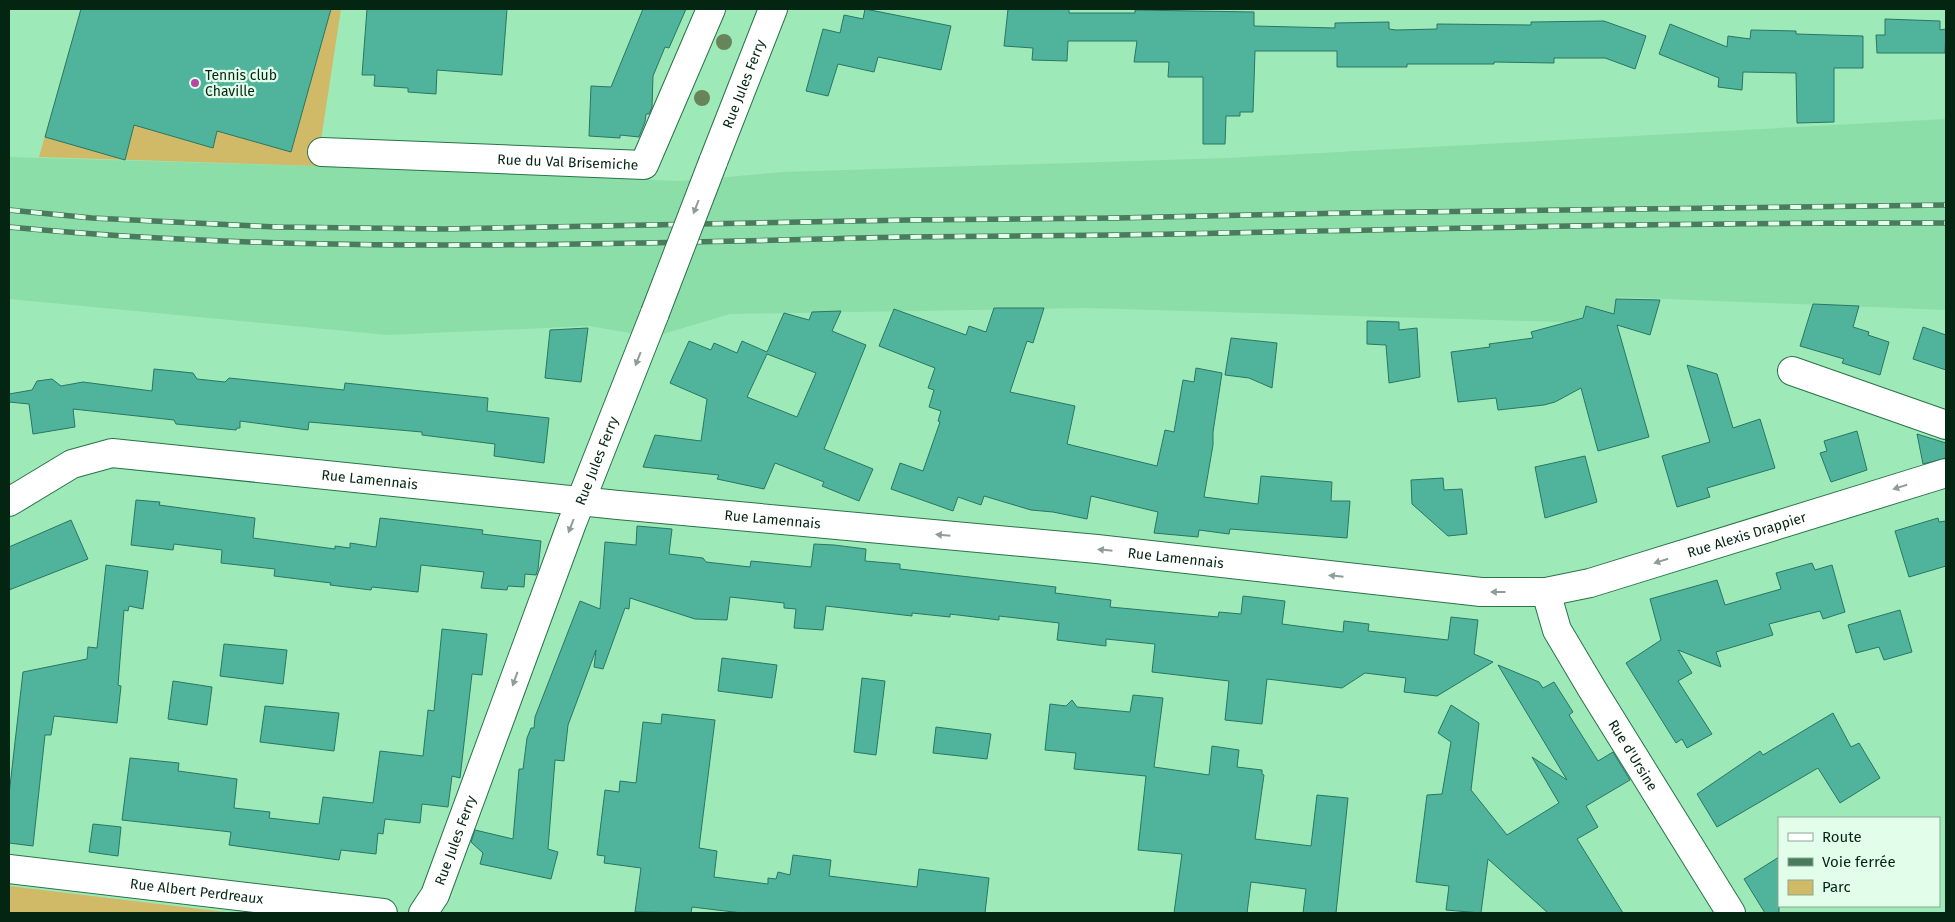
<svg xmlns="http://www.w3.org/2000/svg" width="1955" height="922" font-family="'Fira Sans',sans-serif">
	<rect width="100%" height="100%" fill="#9ee9b8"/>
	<!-- built -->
	<polygon fill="#8bdea8" points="1946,119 1946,310 1617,297 1607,342 1564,322 1086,308 730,314 653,337 589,326 388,335 9,299 9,157 317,166 679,181 783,172 1227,158"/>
	<!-- green -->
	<g fill="#d0ba67">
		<polygon points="81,9 341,9 317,166 39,157"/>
		<polygon points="9,886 234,913 9,913"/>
	</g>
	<!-- building -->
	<g fill="#4fb49b" stroke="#297664" fill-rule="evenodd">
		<polygon points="81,9 331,9 291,152 217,131 213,148 134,125 125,160 45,137"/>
		<polygon points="367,9 507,9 502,75 437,70 436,94 408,92 408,88 374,86 375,75 362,75"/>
		<polygon points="643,9 686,9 669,48 665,47 653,76 652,107 649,114 646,114 645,122 639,137 620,135 620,138 589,136 591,86 611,87"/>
		<polygon points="865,9 951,26 941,70 878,57 874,72 838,64 828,96 806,91 823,29 840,33 844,15 863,19"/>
		<polygon points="1008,9 1069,9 1069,13 1135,13 1135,10 1254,12 1254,26 1335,28 1335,23 1389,22 1389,29 1396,30 1437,29 1437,24 1531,25 1531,22 1604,21 1646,36 1635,69 1605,58 1554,58 1554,63 1494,62 1494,64 1407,64 1407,67 1337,67 1337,51 1255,51 1253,112 1240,112 1240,116 1226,116 1225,144 1203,144 1203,77 1168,77 1169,62 1134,62 1137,41 1068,41 1067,61 1032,60 1033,48 1004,46"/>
		<polygon points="1885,19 1940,21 1940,30 1946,29 1945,53 1877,53 1876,35 1885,35"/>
		<polygon points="1670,24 1727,47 1728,36 1750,39 1751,30 1796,31 1796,34 1863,36 1863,68 1834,68 1834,122 1797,123 1796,73 1743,72 1742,90 1718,87 1719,78 1659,54"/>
		<polygon points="1616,299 1660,300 1650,335 1617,325 1649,437 1598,451 1581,388 1555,402 1544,405 1498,410 1496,398 1458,402 1451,352 1490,347 1489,344 1533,338 1531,332 1583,318 1586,306 1614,314"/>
		<polygon points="1813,304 1859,306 1853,327 1869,332 1868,335 1889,342 1880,375 1842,363 1844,359 1800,346"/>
		<polygon points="994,308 1044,308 1033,343 1027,341 1010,392 1075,406 1067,444 1157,466 1165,430 1174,432 1183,380 1194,382 1196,368 1222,373 1213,432 1213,445 1204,497 1258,504 1261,476 1332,482 1331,501 1350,501 1347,538 1230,529 1229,534 1199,530 1198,537 1154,533 1158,512 1091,496 1087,519 1053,512 1031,510 984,496 981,505 958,497 953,511 891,489 900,463 923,471 940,422 938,421 941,411 929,407 934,390 928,388 935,368 879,346 894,309 966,335 969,326 986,332"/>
		<path d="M841 311 832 331 866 345 824 449 873 469 859 501 822 486 824 482 775 463 764 489 717 479 719 475 643 467 655 435 701 441 707 399 670 383 689 341 711 350 714 343 737 353 742 341 767 352 784 313 809 320 812 312ZM767 354 816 373 797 417 747 397Z"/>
		<polygon points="1367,321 1399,322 1399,330 1417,328 1420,377 1389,383 1386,345 1367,344"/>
		<polygon points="1923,327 1946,335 1946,370 1913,359"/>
		<polygon points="588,328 581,382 545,378 550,330"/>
		<polygon points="1231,338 1277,343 1272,388 1249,378 1225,375"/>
		<polygon points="1687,365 1717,374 1733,428 1760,419 1775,468 1707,488 1710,497 1677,507 1662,456 1710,442"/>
		<polygon points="154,369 193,373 197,379 225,382 229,378 344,390 345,383 488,398 487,411 549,418 544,463 494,456 495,444 422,435 422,432 309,422 308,430 240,421 240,428 237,428 236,430 176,424 174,420 73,409 75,427 33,434 29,404 9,402 9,394 32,390 37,381 52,379 61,386 83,382 152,391"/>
		<polygon points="1857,431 1867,470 1831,482 1820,453 1827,451 1824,441"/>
		<polygon points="1917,434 1946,443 1946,458 1923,464"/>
		<polygon points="1585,456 1597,502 1545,518 1535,467"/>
		<polygon points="1443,478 1444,490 1462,489 1467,534 1448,536 1412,504 1411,480"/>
		<polygon points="136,500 160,502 159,505 255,518 253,538 335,549 335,546 350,548 350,543 376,547 380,518 483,530 482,534 541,541 538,569 536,575 525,574 524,587 508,586 507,590 481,588 484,572 421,565 418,592 372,587 371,590 330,585 331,583 274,576 275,569 221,563 222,550 174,544 173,550 131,545"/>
		<polygon points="1938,518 1939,522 1946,521 1946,566 1909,577 1895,531"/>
		<polygon points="71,520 88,559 9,590 9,547"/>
		<polygon points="637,526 672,529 669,554 703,558 706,562 750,567 751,561 811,567 814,544 834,545 866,549 865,561 900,564 900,569 1056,587 1055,593 1111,600 1110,607 1218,617 1219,612 1241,614 1243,596 1285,601 1282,624 1343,632 1344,621 1369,624 1368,631 1448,640 1451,617 1478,620 1474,654 1493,662 1437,696 1404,692 1406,678 1365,673 1342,688 1267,679 1262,724 1225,720 1229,681 1152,672 1155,644 1106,639 1106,646 1057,640 1059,623 999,616 999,620 950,614 950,617 912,613 912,616 826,606 823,630 794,628 796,609 784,608 784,603 730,597 727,620 695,619 630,598 629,609 625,608 603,669 594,667 596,650 568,725 564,761 555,760 548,849 558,852 551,879 480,864 483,853 471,842 475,830 513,839 519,769 523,769 527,738 531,728 534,728 535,717 580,601 600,609 605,542 636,545"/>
		<polygon points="1812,563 1815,570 1832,565 1845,612 1823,619 1820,611 1769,624 1773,635 1716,652 1721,667 1678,650 1692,673 1678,681 1712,734 1687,748 1682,739 1676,743 1626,663 1661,640 1650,599 1717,580 1725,605 1781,589 1776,573"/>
		<polygon points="106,565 148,571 143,609 129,606 128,611 124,610 118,685 121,686 117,723 54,716 51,735 45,735 33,846 9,843 9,795 23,672 87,659 88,647 97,648"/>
		<polygon points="1900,610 1912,652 1884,660 1879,647 1856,653 1848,625"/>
		<polygon points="442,629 487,634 482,675 472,674 460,778 452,776 448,807 422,804 420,823 385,819 383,834 378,833 376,854 341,850 339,860 303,855 229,845 231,832 122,820 130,758 179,763 178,771 237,779 234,808 270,812 269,818 319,824 323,797 373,803 380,751 423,756 428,710 434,711"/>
		<polygon points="224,644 287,650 283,684 220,676"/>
		<polygon points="722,658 777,665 772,698 718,691"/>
		<polygon points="1498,665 1539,682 1543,688 1554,682 1573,712 1569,715 1598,761 1613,752 1630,780 1586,806 1598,827 1577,839 1623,913 1548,913 1488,859 1481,913 1446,910 1449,886 1416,882 1427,795 1442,794 1451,742 1438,733 1451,705 1479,723 1471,790 1507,835 1559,803 1532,757 1567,780"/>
		<polygon points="862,678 885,681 876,755 854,752"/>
		<polygon points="173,681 212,687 207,725 168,719"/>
		<polygon points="1133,695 1163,698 1154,767 1209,775 1212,746 1239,750 1237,767 1262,770 1262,774 1264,775 1255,839 1311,846 1317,795 1348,798 1336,913 1303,913 1306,889 1251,882 1247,913 1174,913 1182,854 1138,850 1146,776 1074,769 1076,753 1045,750 1050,704 1066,706 1072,700 1077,707 1130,712"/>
		<polygon points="265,706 339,713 334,751 260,742"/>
		<polygon points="1833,713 1851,747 1859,743 1880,778 1840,803 1818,768 1717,827 1697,794 1760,751 1763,755"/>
		<polygon points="662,714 715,720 699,848 717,851 714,877 768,884 768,878 776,879 778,872 790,875 793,855 831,860 829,876 917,887 919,869 989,878 985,913 742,913 692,907 691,913 635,912 641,868 604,863 605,856 597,855 605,790 619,792 620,781 636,783 643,722 661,724"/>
		<polygon points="936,727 991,734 987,759 933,753"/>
		<polygon points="93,824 121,827 118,856 89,852"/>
		<polygon points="1779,857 1779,913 1765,913 1744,879"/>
	</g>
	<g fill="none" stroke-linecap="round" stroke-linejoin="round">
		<defs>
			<g id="minor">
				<path id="s1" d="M322 152 644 165 711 9"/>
				<path id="s2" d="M713 162 773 9"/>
				<polyline points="1792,371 1946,425"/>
				<path id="s3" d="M9 502 72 464 112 453 618 505 1097 549 1481 592H1546L1590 583 1946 473"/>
				<path id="s4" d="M1546 592 1557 630 1592 689 1731 913"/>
				<path id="s5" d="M9 869 383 913"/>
				<path id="s6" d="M423 913 435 895 572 523 655 313"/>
			</g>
		</defs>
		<!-- minor casing -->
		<use href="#minor" stroke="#297348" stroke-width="30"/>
		<!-- minor -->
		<use href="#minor" stroke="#fff" stroke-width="28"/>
		<defs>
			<g id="rail">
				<polyline points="9,210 92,218 277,227 444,229 909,220 1117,218 1345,213 1946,205"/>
				<path d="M9 227C306 255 606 244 904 237 976 236 1047 236 1118 235 1394 230 1670 222 1946 223"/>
			</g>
		</defs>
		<!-- rail casing -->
		<use href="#rail" stroke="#497b5c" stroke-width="5.5"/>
		<!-- rail -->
		<use href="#rail" stroke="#e2feea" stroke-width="4" stroke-dasharray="11" stroke-linecap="butt"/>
		<defs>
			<polyline id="minor-bridge" points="655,313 713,162"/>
		</defs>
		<!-- minor-bridge casing -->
		<use href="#minor-bridge" stroke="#297348" stroke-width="30" stroke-linecap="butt"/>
		<!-- minor-bridge -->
		<use href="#minor-bridge" stroke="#fff" stroke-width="28"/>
	</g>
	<!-- trees -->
	<g fill="#68845a">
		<circle cx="724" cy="42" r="8"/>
		<circle cx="702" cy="98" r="8"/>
	</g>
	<!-- one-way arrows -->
	<defs><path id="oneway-solid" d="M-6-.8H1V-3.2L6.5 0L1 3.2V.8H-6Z" transform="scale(1.25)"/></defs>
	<g fill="#8e9d95">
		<use href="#oneway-solid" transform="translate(696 207) rotate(111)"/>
		<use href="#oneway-solid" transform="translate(638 359) rotate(111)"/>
		<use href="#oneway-solid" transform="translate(1900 487) rotate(163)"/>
		<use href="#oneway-solid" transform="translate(571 526) rotate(111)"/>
		<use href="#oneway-solid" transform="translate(943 535) rotate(-175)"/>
		<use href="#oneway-solid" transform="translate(1105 550) rotate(-174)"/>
		<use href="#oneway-solid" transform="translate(1661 561) rotate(163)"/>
		<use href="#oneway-solid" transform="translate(1336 576) rotate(-174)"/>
		<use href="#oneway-solid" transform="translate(1498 592) rotate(-180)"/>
		<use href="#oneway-solid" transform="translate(515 679) rotate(110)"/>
	</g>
	<!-- markers -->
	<circle fill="#b647a4" stroke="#e2feea" stroke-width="2" cx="195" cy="83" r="5"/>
	<g text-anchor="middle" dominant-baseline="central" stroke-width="4.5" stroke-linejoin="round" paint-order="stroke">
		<!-- poi labels -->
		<g font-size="14" fill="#052513" stroke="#e2feea" text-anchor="start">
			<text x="205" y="75">Tennis club<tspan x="205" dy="16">Chaville</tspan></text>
		</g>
		<!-- street labels -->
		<g font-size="14" fill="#052513" stroke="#e2feea">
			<text stroke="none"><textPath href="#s2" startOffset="84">Rue Jules Ferry</textPath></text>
			<text stroke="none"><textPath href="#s1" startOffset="246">Rue du Val Brisemiche</textPath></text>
			<text stroke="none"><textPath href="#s6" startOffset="485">Rue Jules Ferry</textPath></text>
			<text stroke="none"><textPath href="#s3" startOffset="374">Rue Lamennais</textPath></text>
			<text stroke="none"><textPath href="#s3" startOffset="779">Rue Lamennais</textPath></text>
			<text stroke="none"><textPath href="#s3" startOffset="1765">Rue Alexis Drappier</textPath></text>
			<text stroke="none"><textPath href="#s3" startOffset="1184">Rue Lamennais</textPath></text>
			<text stroke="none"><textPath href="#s4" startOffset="186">Rue d'Ursine</textPath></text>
			<text stroke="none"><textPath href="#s6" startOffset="80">Rue Jules Ferry</textPath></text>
			<text stroke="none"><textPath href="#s5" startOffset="189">Rue Albert Perdreaux</textPath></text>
		</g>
	</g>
	<!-- border -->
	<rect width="1955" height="922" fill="none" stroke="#052513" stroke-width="20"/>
	<!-- legend -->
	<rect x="1778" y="817" width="162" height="90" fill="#e2feea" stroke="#8aa794"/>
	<rect x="1788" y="833" width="25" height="8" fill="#ffffff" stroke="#8aa794"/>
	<text x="1822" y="842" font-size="15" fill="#052513">Route</text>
	<rect x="1788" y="858" width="25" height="8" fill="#497b5c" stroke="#8aa794"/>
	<text x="1822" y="867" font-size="15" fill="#052513">Voie ferrée</text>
	<rect x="1788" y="880" width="25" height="15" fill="#d0ba67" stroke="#8aa794"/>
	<text x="1822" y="892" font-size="15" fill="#052513">Parc</text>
</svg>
